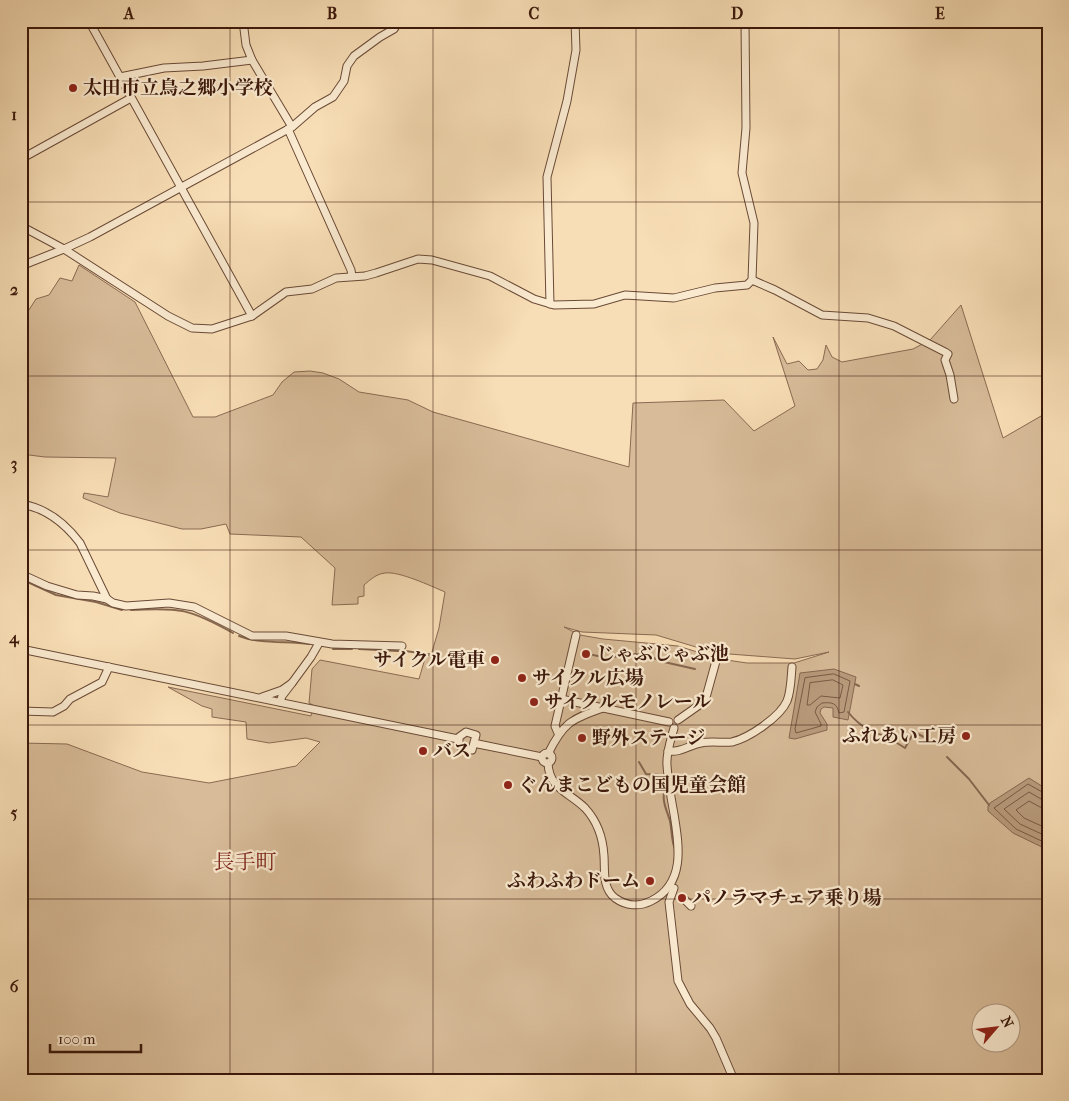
<svg xmlns="http://www.w3.org/2000/svg" width="1069" height="1101" font-family="'IM FELL French Canon','Noto Serif JP',serif">
	<rect width="100%" height="100%" fill="#f8deb6"/>
	<filter id="stains"><feTurbulence type="fractalNoise" baseFrequency=".004" numOctaves="4"/><feColorMatrix values="0 0 0 0 .2 0 0 0 0 .09 0 0 0 0 .02 0 0 0 .5 -.17"/></filter>
	<radialGradient id="worn" r=".72"><stop offset=".6" stop-color="#630" stop-opacity="0"/><stop offset="1" stop-color="#630" stop-opacity=".3"/></radialGradient>
	<!-- green -->
	<path fill="#d8bc99" stroke="#8a6a52" fill-rule="evenodd" d="M79 265 135 302 193 417H215L273 395 282 382 294 372 310 371 323 373 339 379 359 392 408 400 433 412 629 467 633 403 724 400 754 431 795 406 773 337 787 364 799 361 808 370 817 369 823 360 826 345 832 357 842 362 913 349 930 340 961 305 1003 438 1048 412V1080H21V743L67 744 142 772 209 783 296 766 320 742 306 738 269 743 247 739 246 722 212 717V709L202 706 168 687 311 716 313 705 309 703 312 669 320 660 419 679 426 655 436 657 437 654 432 652 439 628 445 592C431 586 399 571 385 573 376 574 370 580 364 585V596L358 597V604L332 605 335 568 301 537 230 534 226 524 201 529H182L120 513 83 498 84 493 108 497 116 458 45 457 21 454V341L23 340 21 322 36 299 49 295 60 278 72 281ZM564 627 582 632 656 635 716 653 795 659 829 652 794 663H747L720 659 678 646 603 639 580 635ZM982 1014H1012V1044H982Z"/>
	<!-- water -->
	<g fill="#b89b7c" stroke="#86674f">
		<polygon points="834,669 856,677 848,720 833,717 833,708 824,707 821,709 820,713 827,724 827,730 795,739 789,738 800,673"/>
		<polygon points="1029,778 1048,790 1048,850 1013,833 988,811 988,806 990,803"/>
	</g>
	<g fill="none" stroke-linecap="round" stroke-linejoin="round">
		<!-- shore -->
		<g stroke="#7a5a44" stroke-width="1">
			<path d="M834 674 850 681 844 712 839 713C837 703 832 702 822 703L817 707 815 712 821 724V726L796 733 795 729 805 678Z"/>
			<polygon points="833,680 843,685 840,698 821,696 810,705 807,705 810,683"/>
			<polyline points="1048,794 1044,793 1028,784 994,808 1016,829 1048,844"/>
			<polyline points="1048,800 1041,799 1029,792 1004,809 1020,824 1048,837"/>
			<polyline points="1048,808 1040,807 1029,801 1016,810 1024,818 1048,829"/>
		</g>
		<!-- stream -->
		<g stroke="#86674f" stroke-width="2">
			<polyline points="21,579 56,595 96,602 122,610"/>
			<path d="M131 610C180 607 190 609 233 633"/>
			<path d="M239 636C259 644 287 641 309 644"/>
			<polyline points="333,649 352,649"/>
			<polyline points="359,649 398,651"/>
			<polyline points="405,651 435,655"/>
			<polyline points="593,655 608,658 631,654 646,655 664,662 695,669"/>
			<polyline points="855,684 859,686"/>
			<path d="M848 712C860 727 874 735 893 737L897 743 905 748 914 732 924 737"/>
			<polyline points="947,757 969,779 989,805"/>
			<path d="M639 762 646 774 660 775C669 783 662 791 664 801 665 808 668 814 670 821 672 830 671 839 675 849"/>
		</g>
		<defs>
			<g id="minor">
				<polyline points="89,21 252,316"/>
				<polyline points="243,21 246,45 252,60 292,127"/>
				<polyline points="120,77 164,68 203,66 252,60"/>
				<polyline points="288,129 351,270 352,276"/>
				<polyline points="21,159 131,98"/>
				<polyline points="21,226 64,249 168,316 192,328 212,329 252,316 286,292 312,289 336,278 365,276 376,273 418,259 432,260 490,276 534,299 554,305 594,304 625,295 674,298 715,288 747,285 752,280 754,223 742,173 746,128 745,21"/>
				<polyline points="21,266 64,249 90,237 292,127 315,107 333,97 344,81 347,66 354,56 380,37 394,29 399,21"/>
				<polyline points="752,280 775,290 822,315 868,318 894,326 945,352 948,354 945,360 950,375 954,399"/>
				<polyline points="550,304 547,177 567,101 576,50 575,21"/>
				<path d="M21 504C46 508 65 523 80 543L107 599 113 603 126 606 169 603 194 607 252 636H286L332 644 402 646"/>
				<polyline points="21,574 47,586 77,595 93,596 107,599"/>
				<polyline points="21,649 458,739"/>
				<polyline points="292,683 311,657 319,643"/>
				<polyline points="262,697 282,690 292,683 282,696 280,702"/>
				<polyline points="561,699 669,722"/>
				<polyline points="21,711 53,712 64,706 70,699 102,682 109,667"/>
				<polyline points="678,720 705,701 716,661"/>
				<polygon points="466,732 476,735 472,750 463,749 459,745 459,737"/>
				<polyline points="558,733 555,726 576,635"/>
				<polyline points="478,744 542,757"/>
				<path d="M668 751C681 753 689 745 701 743 711 741 722 743 732 742 749 738 780 717 787 701 791 691 791 678 792 667"/>
				<circle cx="547" cy="758" r="5"/>
				<path d="M548 754C563 723 571 719 603 708"/>
				<path d="M548 763C549 789 569 792 585 808 597 821 603 838 604 856 605 870 602 888 615 898 626 906 639 907 651 901 686 884 679 845 674 814 671 798 668 781 667 765 666 753 671 739 674 728"/>
				<polyline points="674,888 669,902 678,981 690,1004 710,1028 716,1038 734,1080"/>
				<polyline points="685,900 691,906"/>
			</g>
		</defs>
		<!-- minor casing -->
		<use href="#minor" stroke="#6a4a36" stroke-width="9"/>
		<!-- minor -->
		<use href="#minor" stroke="#faead0" stroke-width="7"/>
	</g>
	<!-- grid -->
	<path fill="none" stroke="#3b180b" stroke-width="1" stroke-opacity="0.55" d="M230 21V1080M433 21V1080M636 21V1080M839 21V1080M21 202H1048M21 376H1048M21 550H1048M21 725H1048M21 899H1048"/>
	<!-- markers -->
	<g fill="#8f2418" stroke="#faead0" stroke-width="2">
		<circle cx="73" cy="88" r="5"/>
		<circle cx="586" cy="654" r="5"/>
		<circle cx="495" cy="660" r="5"/>
		<circle cx="522" cy="678" r="5"/>
		<circle cx="534" cy="702" r="5"/>
		<circle cx="966" cy="736" r="5"/>
		<circle cx="582" cy="738" r="5"/>
		<circle cx="423" cy="751" r="5"/>
		<circle cx="508" cy="785" r="5"/>
		<circle cx="650" cy="881" r="5"/>
		<circle cx="682" cy="898" r="5"/>
	</g>
	<g text-anchor="middle" dominant-baseline="central" stroke-width="4.5" stroke-linejoin="round" paint-order="stroke">
		<!-- poi labels -->
		<g font-size="19" font-weight="bold" fill="#3b180b" stroke="#faead0" text-anchor="start">
			<text x="83" y="88">太田市立鳥之郷小学校</text>
			<text x="596" y="654">じゃぶじゃぶ池</text>
			<text x="485" y="660" text-anchor="end">サイクル電車</text>
			<text x="532" y="678">サイクル広場</text>
			<text x="544" y="702">サイクルモノレール</text>
			<text x="956" y="736" text-anchor="end">ふれあい工房</text>
			<text x="592" y="738">野外ステージ</text>
			<text x="433" y="751">バス</text>
			<text x="518" y="785">ぐんまこどもの国児童会館</text>
			<text x="640" y="881" text-anchor="end">ふわふわドーム</text>
			<text x="692" y="898">パノラマチェア乗り場</text>
		</g>
		<!-- quarter labels -->
		<g font-size="21" fill="#7a1f14" stroke="#faead0">
			<text x="245" y="862">長手町</text>
		</g>
	</g>
	<!-- margin -->
	<rect width="1069" height="1101" fill="none" stroke="#f8deb6" stroke-width="55"/>
	<!-- north arrow -->
	<g transform="translate(996 1028) rotate(62)"><circle r="24" fill="#faead0" stroke="#ae9681"/>
	<path d="M0-4L9 19L0 12L-9 19Z" fill="#8f2418"/>
	<text y="-8" font-size="14" font-weight="bold" text-anchor="middle" fill="#3b180b">N</text>
	</g>
	<!-- scale -->
	<path d="M50 1044v8h91v-8" fill="none" stroke="#3b180b" stroke-width="2.5"/>
	<text x="58" y="1044" font-size="15" fill="#3b180b" stroke="#faead0" stroke-width="4" paint-order="stroke">100 m</text>
	<rect x="28" y="28" width="1014" height="1046" fill="none" stroke="#3b180b" stroke-width="2"/>
	<g font-size="16" text-anchor="middle" font-weight="bold" fill="#3b180b">
		<text x="129" y="19">A</text>
		<text x="332" y="19">B</text>
		<text x="534" y="19">C</text>
		<text x="737" y="19">D</text>
		<text x="940" y="19">E</text>
		<text x="14" y="120">1</text>
		<text x="14" y="295">2</text>
		<text x="14" y="469">3</text>
		<text x="14" y="643">4</text>
		<text x="14" y="818">5</text>
		<text x="14" y="992">6</text>
	</g>
	<rect width="100%" height="100%" filter="url(#stains)"/>
	<rect width="100%" height="100%" fill="url(#worn)"/>
</svg>
